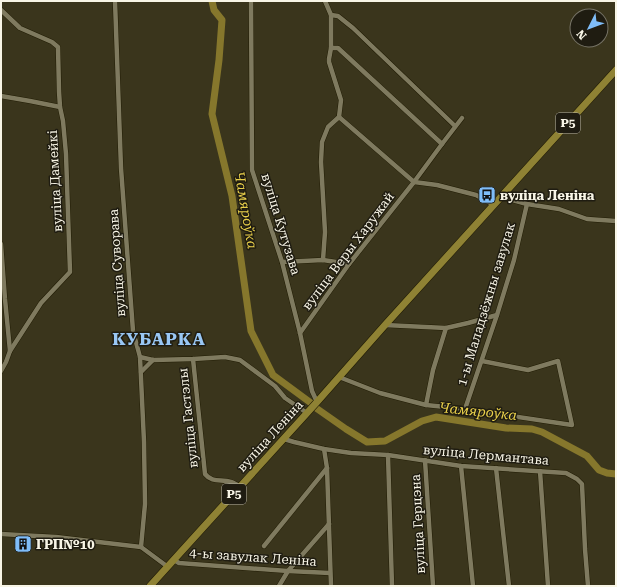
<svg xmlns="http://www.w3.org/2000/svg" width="617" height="587" font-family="'Roboto Serif',serif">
	<rect width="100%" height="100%" fill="#3a351c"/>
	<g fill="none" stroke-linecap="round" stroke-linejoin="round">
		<!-- river -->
		<g stroke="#86772c" stroke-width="7">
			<polyline points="212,1 214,10 222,20 219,60 212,114 232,196 251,331 273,375 311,403"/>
			<polyline points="316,408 346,429 367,442 385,441 422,421 436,417 506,428 532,429 542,432 587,456 599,470 607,473 616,474"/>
		</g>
		<defs>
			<g id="street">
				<polyline points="115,1 121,168 133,331 140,357 144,442 145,504 141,547"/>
				<polyline points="251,1 252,170 282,262 300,333 312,391 317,402"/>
				<polyline points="325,1 331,15 331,48"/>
				<polyline points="1,10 20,28 52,42 58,47 59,91 60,107"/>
				<polyline points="331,15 338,16 353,28 455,126"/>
				<polyline points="1,96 30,101 60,107 63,121 66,154 70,272 41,303 10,351 6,362 1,371"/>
				<polyline points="339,117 414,182 437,185 476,195 494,205"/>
				<polyline points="501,197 527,204 559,209 587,219 616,221"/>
				<polyline points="1,244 5,299 10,351"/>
				<polyline points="323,260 325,232 321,162 322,142 328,127 339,117 341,100 329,62 329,59 331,48 338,48 442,144"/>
				<polyline points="282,262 323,260 349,264"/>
				<polyline points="385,325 446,328"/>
				<polyline points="300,333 349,264 414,182 442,144 462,118"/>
				<polyline points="140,357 153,360 193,359 225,357 240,360 275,386 285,398 307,413"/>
				<path d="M193 359 205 474C212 483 221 479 231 482 234 483 237 485 240 486"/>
				<polyline points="141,372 153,360"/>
				<polyline points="339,377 380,393 426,405 465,409 572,425 558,361 528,370 482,361"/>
				<polyline points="426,405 433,370 446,328 468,323 497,315"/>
				<polyline points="465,409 497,315 514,260 527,204"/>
				<polyline points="284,439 294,442 324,449 351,453 388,455 461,466 566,473 577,479 582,484 585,549 588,586"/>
				<polyline points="324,449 327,468 331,586"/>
				<polyline points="388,455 392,586"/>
				<polyline points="425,460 433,586"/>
				<polyline points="461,466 473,586"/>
				<polyline points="496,468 509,586"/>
				<polyline points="540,471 548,586"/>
				<polyline points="1,534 56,537 141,547 168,567"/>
				<polyline points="264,546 327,468"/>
				<polyline points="174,560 179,563 288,571 330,573"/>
				<polyline points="279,586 288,571 329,524"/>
			</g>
			<polyline id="primary" points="150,586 317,402 385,325 616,70"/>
		</defs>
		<!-- street casing -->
		<use href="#street" stroke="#211c04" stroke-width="5.5"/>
		<!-- primary casing -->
		<use href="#primary" stroke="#211c04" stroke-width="8"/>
		<!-- street -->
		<use href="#street" stroke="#7f7a5f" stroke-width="4.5"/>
		<!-- primary -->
		<use href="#primary" stroke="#8f8234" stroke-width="7"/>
	</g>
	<!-- icons -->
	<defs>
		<symbol id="bus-square" viewBox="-11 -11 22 22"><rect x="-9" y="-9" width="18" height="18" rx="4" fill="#7fbdf9" stroke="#1f1c11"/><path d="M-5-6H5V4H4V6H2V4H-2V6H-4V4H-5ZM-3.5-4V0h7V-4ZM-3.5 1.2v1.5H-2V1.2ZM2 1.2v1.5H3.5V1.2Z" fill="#111"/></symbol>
		<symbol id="building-square" viewBox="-11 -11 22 22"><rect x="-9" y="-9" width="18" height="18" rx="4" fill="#7fbdf9" stroke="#1f1c11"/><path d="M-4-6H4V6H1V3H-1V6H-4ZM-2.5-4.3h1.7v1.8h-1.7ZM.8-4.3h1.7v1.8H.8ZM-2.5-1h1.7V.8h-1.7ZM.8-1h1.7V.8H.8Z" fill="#111"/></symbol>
	</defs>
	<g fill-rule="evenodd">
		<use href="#bus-square" x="477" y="185" width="20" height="20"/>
		<use href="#building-square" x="13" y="534" width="20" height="20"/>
	</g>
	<g text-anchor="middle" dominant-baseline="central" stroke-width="3" stroke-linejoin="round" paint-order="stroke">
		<!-- shield labels -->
		<g fill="#1f1c11" stroke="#b7b4a6" stroke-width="1">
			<rect x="556" y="113" width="24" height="20" rx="3"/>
			<rect x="222" y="484" width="24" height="20" rx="3"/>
		</g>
		<g font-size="12" font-weight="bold" fill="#f8f5e6">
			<text x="568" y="123">Р5</text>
			<text x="234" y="494">Р5</text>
		</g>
		<!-- street labels -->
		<g font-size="13" fill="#f8f5e6" stroke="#1f1c11">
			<text transform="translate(55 181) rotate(-93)">вуліца Дамейкі</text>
			<text transform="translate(281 224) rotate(73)">вуліца Кутузава</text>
			<text transform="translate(348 251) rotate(-53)">вуліца Веры Харужай</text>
			<text transform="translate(117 263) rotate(-94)">вуліца Суворава</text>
			<text transform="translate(486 304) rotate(-73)">1-ы Маладзёжны завулак</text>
			<text transform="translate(188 418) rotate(-96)">вуліца Гастэлы</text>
			<text transform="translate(270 436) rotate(-48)">вуліца Леніна</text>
			<text transform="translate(486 455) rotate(5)">вуліца Лермантава</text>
			<text transform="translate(418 524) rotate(-93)">вуліца Герцэна</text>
			<text transform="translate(253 557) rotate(4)">4-ы завулак Леніна</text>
		</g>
		<!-- poi labels -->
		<g font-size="13" font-weight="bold" fill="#f8f5e6" stroke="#1f1c11" text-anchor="start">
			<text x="500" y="195">вуліца Леніна</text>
			<text x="36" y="544">ГРП№10</text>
		</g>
		<!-- water labels -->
		<g font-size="14" font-style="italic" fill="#e9d04b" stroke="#1f1c11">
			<text transform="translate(246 210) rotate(80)">Чамяроўка</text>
			<text transform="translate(478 411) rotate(6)">Чамяроўка</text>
		</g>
		<!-- district labels -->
		<g font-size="17" font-weight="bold" letter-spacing="1" fill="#99c7f4" stroke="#1f1c11">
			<text x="159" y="339">КУБАРКА</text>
		</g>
	</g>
	<!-- border -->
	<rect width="617" height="587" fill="none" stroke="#f8f5e6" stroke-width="4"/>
	<!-- north arrow -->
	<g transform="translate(589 28) rotate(228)"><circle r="19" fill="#1f1c11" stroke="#767366"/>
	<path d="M0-3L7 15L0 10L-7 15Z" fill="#7fbdf9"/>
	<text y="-6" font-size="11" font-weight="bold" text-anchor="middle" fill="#f8f5e6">N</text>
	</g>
</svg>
